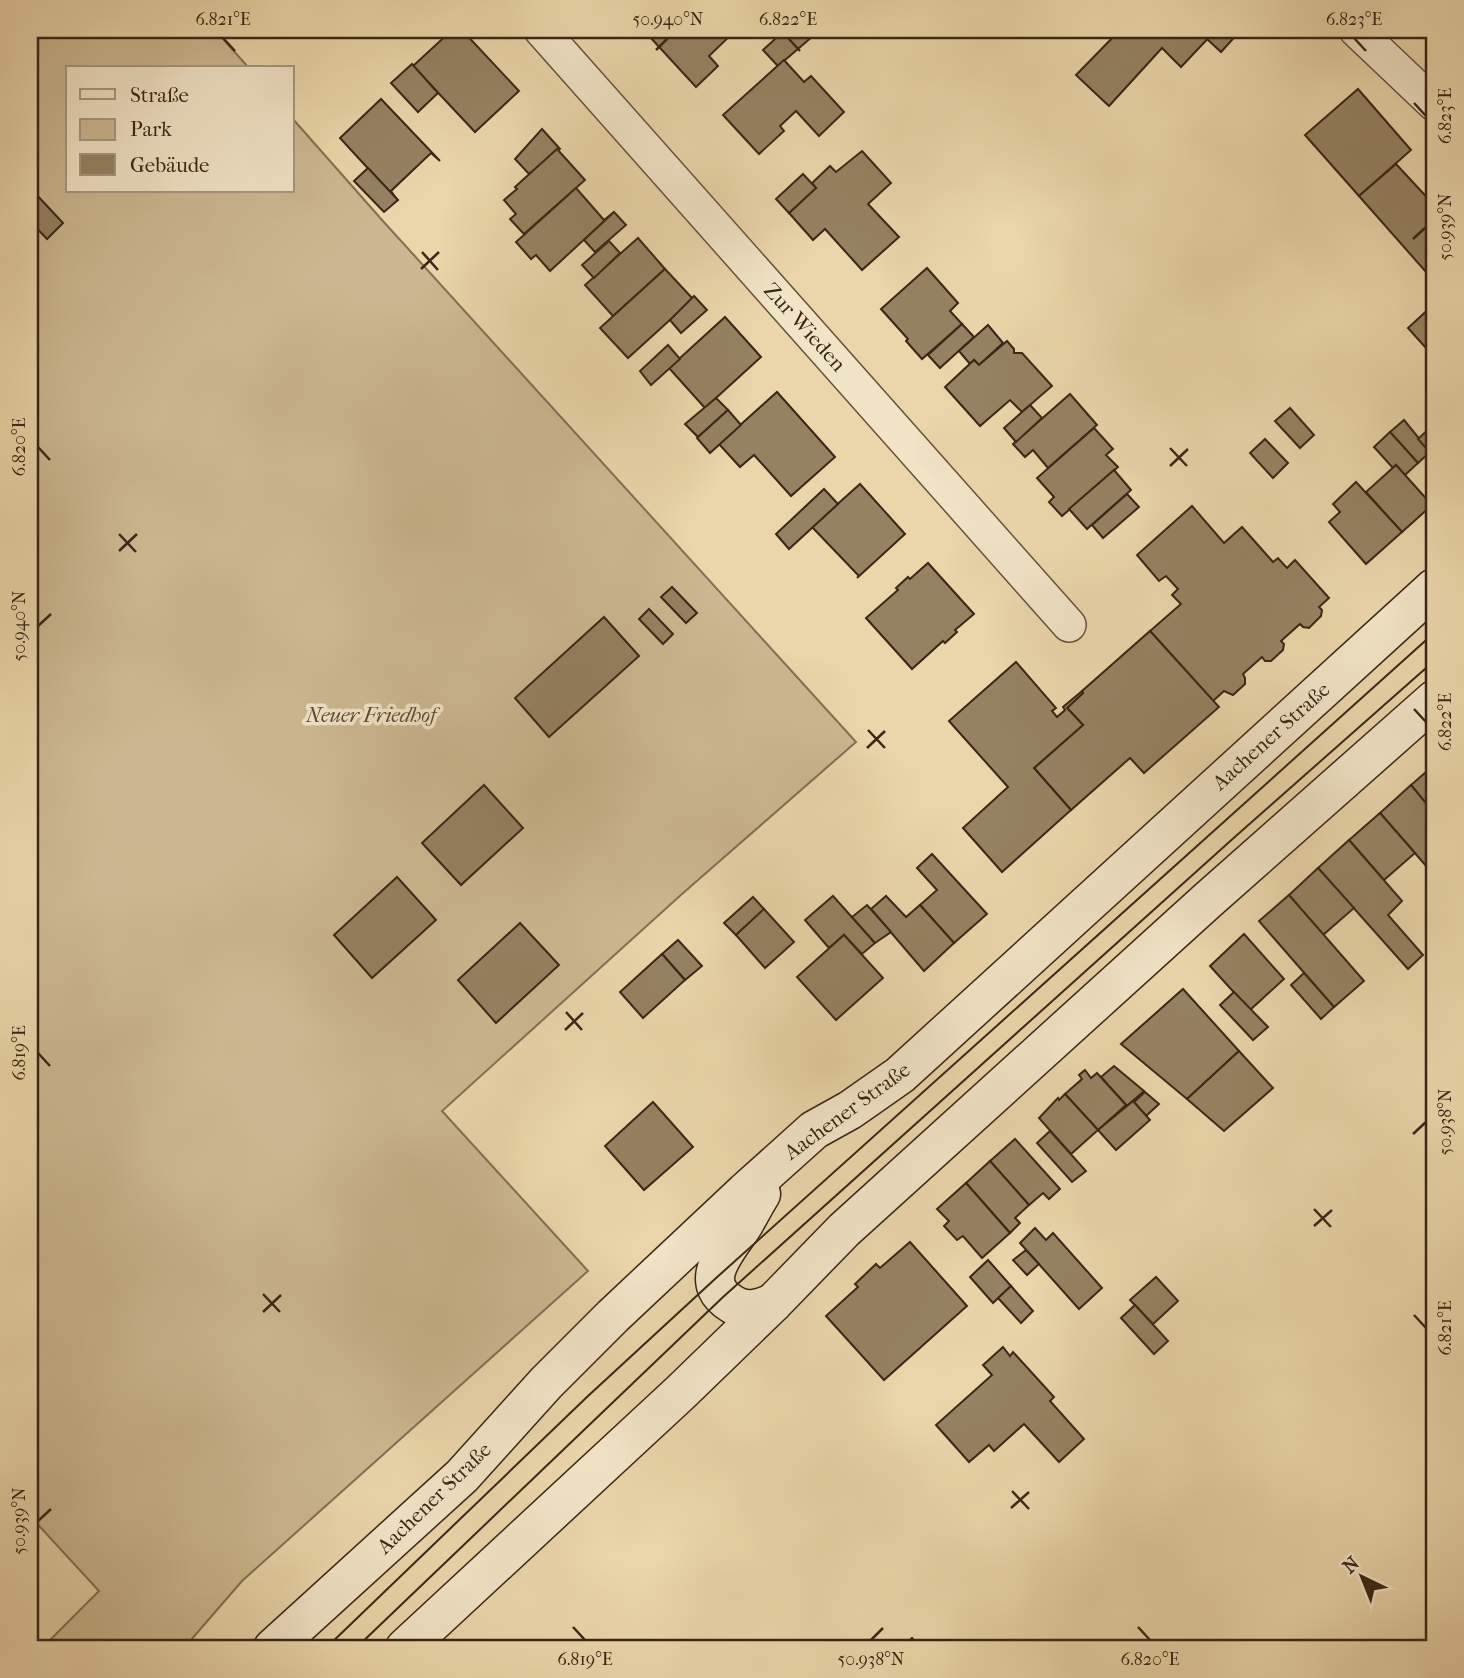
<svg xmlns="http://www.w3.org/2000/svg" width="1464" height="1678" font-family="'IM FELL French Canon',serif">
	<rect width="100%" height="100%" fill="#ead6a9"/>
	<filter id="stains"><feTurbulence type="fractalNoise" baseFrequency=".00286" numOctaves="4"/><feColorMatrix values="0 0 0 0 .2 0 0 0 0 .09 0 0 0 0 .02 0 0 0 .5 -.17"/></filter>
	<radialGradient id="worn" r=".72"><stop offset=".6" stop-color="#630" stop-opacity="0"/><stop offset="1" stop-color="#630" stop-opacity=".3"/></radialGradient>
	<!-- green -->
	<polygon fill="#ccb890" stroke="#826f52" stroke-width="2" points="30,30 215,30 249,68 68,68 68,191 292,191 292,118 382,220 856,742 682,894 442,1111 588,1271 242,1581 184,1648 42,1648 99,1591 30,1516"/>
	<!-- building -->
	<g fill="#958262" stroke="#392615" stroke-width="2">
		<polygon points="452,30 462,30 519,91 475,132 413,66"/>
		<polygon points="659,30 736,30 709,56 718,66 696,87 650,37"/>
		<polygon points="785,30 820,30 778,66 763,50"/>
		<polygon points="1120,30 1216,30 1181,67 1162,48 1109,106 1076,75"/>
		<polygon points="1216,30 1241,30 1221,52 1207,39"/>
		<polygon points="784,60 804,82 811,76 844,112 819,136 796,111 780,126 784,131 759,154 723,115"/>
		<polygon points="412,64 438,93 418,112 391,83"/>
		<polygon points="1358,89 1411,150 1359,196 1305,135"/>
		<polygon points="381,99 440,161 431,153 391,191 398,201 340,138"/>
		<polygon points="542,129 560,149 529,174 515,159"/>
		<polygon points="557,149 585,180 524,234 510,219 516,214 504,200 517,189 515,187"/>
		<polygon points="862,151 891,183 868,204 899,237 862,270 825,229 813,240 789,213 816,188 812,183 830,166 836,172"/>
		<polygon points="1396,164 1434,205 1434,281 1359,196"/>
		<polygon points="368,168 398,200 384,212 354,181"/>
		<polygon points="803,174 816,188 789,213 776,199"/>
		<polygon points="576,188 604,220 614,212 550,271 536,255 531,259 516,242"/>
		<polygon points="34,192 63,223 47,239 30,221 30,196"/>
		<polygon points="614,212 626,225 595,252 584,240"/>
		<polygon points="638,238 665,269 613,316 585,285"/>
		<polygon points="609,241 620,253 594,278 582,265"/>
		<polygon points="927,268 958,303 950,311 962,324 922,359 906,341 908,339 881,309"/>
		<polygon points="665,269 693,299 628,358 600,328"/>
		<polygon points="694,296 707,310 681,333 670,320"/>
		<polygon points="1432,306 1434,308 1434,357 1408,328"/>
		<polygon points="725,317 761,357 705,408 669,368"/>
		<polygon points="962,324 974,337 940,368 928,355"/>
		<polygon points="988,325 1003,343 979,365 974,360 970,364 959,351"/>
		<polygon points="1007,341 1014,349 1014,353 1022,353 1052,386 1022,412 1010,400 980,426 945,387 974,360 979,365"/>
		<polygon points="668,345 680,359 651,385 640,371"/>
		<polygon points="777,392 835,457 791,496 754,455 740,467 719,444"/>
		<polygon points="1070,394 1097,425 1048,468 1033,450 1025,457 1013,444"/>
		<polygon points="716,398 728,410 698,437 685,424"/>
		<polygon points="1030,405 1042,418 1016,442 1004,428"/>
		<polygon points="1290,408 1314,435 1300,448 1275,421"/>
		<polygon points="728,410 741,425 710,453 697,438"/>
		<polygon points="1404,420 1430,452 1418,463 1390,432"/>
		<polygon points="1434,424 1434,457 1418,439"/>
		<polygon points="1094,428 1113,449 1106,455 1118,467 1062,516 1049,502 1054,497 1037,478"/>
		<polygon points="1390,432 1418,463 1405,475 1396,465 1393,468 1374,447"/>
		<polygon points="1265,439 1288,463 1273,478 1250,453"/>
		<polygon points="1396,465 1432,505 1402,532 1366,492"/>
		<polygon points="1114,470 1131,490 1087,529 1069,509"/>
		<polygon points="1356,482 1402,532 1366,564 1329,522 1340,512 1333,504"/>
		<polygon points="860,484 905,534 857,578 859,576 812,527"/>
		<polygon points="824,489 838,504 789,549 776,534"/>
		<polygon points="1127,494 1139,507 1103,538 1092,525"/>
		<polygon points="1192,506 1224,543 1242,527 1273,562 1278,558 1287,568 1295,560 1329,598 1319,607 1322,610 1321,616 1309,628 1303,627 1300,624 1281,641 1284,644 1283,650 1271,661 1265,661 1262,657 1243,674 1245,678 1245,684 1233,695 1224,691 1213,701 1150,631 1181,604 1172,595 1178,589 1166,576 1159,581 1137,555"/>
		<polygon points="928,563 974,614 955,630 957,632 945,643 943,641 912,669 866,618 898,590 896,588 908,577 910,579"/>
		<polygon points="672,587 697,613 686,623 661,597"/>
		<polygon points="649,609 673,634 663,644 639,619"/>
		<polygon points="604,617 639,656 549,737 515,698"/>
		<polygon points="1150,631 1219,707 1144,773 1130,758 1071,810 1034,768 1083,725 1067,708 1083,693 1082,691"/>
		<polygon points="1016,662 1056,708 1052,711 1057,717 1065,710 1063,707 1082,691 1083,693 1067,708 1083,725 1034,768 1071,810 1002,872 963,828 1008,787 949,721"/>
		<polygon points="1434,765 1434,813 1411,785"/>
		<polygon points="484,785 523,828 461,885 422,843"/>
		<polygon points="1411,785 1434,813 1434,875 1380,813"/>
		<polygon points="1380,813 1415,853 1384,880 1349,840"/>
		<polygon points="1349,840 1402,901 1388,915 1423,955 1408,969 1318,868"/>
		<polygon points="932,854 987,914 954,943 920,905 937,890 917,868"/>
		<polygon points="1318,868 1354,908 1323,935 1289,895"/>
		<polygon points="397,877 436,920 372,978 334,935"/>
		<polygon points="1289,895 1364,981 1334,1007 1259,921"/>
		<polygon points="833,896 875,943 862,954 844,935 829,948 805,920"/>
		<polygon points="886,896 906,917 920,905 954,943 924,971 871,909"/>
		<polygon points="753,897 764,909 736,935 724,923"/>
		<polygon points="867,905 891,932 875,943 852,917"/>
		<polygon points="764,909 794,942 765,968 736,935"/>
		<polygon points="520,923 559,965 496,1023 458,980"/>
		<polygon points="1244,934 1284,979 1250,1010 1210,966"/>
		<polygon points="844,935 883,978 836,1020 797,977"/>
		<polygon points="678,940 702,966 685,980 662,954"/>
		<polygon points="662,954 685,980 643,1018 620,992"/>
		<polygon points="1304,973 1334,1007 1321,1019 1291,985"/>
		<polygon points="1183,989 1239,1051 1187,1099 1121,1044"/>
		<polygon points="1234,992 1268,1027 1253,1040 1220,1005"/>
		<polygon points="1239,1051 1273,1088 1224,1131 1187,1099"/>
		<polygon points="1114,1066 1144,1091 1127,1106 1101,1077"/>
		<polygon points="1085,1070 1091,1078 1097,1073 1126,1105 1098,1130 1065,1094 1082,1079 1079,1075"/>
		<polygon points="1145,1092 1159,1104 1146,1116 1134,1102"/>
		<polygon points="1065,1094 1098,1130 1071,1154 1039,1118 1058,1098 1059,1100"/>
		<polygon points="1133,1101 1150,1120 1116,1150 1098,1130"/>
		<polygon points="653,1102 693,1147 644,1190 605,1146"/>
		<polygon points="1050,1131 1086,1171 1072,1182 1037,1143"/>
		<polygon points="1015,1139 1060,1189 1049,1199 1043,1193 1029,1205 990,1161"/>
		<polygon points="990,1161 1029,1205 1015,1218 1020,1223 1010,1233 966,1183"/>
		<polygon points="966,1183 1010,1233 982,1258 963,1236 957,1240 944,1226 949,1221 937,1209"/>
		<polygon points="1035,1228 1046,1240 1053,1233 1102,1288 1079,1309 1020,1243"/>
		<polygon points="910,1242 967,1306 884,1380 826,1316 858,1287 855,1284 876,1264 880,1268"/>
		<polygon points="1026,1250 1039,1264 1027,1275 1013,1260"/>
		<polygon points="988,1260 1011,1286 993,1303 970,1277"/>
		<polygon points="1156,1277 1178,1301 1153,1324 1130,1300"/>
		<polygon points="1011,1286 1033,1311 1021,1323 998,1298"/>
		<polygon points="1135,1305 1168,1341 1154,1354 1121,1318"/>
		<polygon points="1003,1347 1010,1356 1013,1352 1054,1397 1050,1401 1084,1439 1059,1462 1024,1424 994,1451 989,1445 969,1462 936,1425 992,1375 983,1365"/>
		<polygon points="912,1638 921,1648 901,1648"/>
	</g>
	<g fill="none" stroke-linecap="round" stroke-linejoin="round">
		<defs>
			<g id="minor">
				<polyline points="541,30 1069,625"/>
				<polyline points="1356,30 1434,104"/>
			</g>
			<g id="secondary">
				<path d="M761 1194C754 1205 749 1216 742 1227 726 1251 696 1282 732 1304 746 1313 759 1309 773 1303"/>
				<polyline points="273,1648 462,1476 546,1383 613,1316 745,1192 814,1130 850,1110 900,1075 1434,588"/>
				<polyline points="405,1648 680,1393 773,1303 844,1230 1208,900 1434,700"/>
			</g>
		</defs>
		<!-- minor casing -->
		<use href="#minor" stroke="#65523a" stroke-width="36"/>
		<!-- secondary casing -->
		<use href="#secondary" stroke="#392615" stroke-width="41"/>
		<!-- minor -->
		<use href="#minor" stroke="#f1e4c7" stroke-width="33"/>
		<!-- secondary -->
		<use href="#secondary" stroke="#f1e4c7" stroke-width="38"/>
		<!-- tram -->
		<g stroke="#392615" stroke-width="2">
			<polyline points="326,1648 588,1396 715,1279 1434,633"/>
			<polyline points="356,1648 722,1298 1237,835 1434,661"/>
		</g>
	</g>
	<!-- ticks -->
	<path fill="none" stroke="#392615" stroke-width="2.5" d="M223 38 235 51M788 38 800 51M1354 38 1366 51M656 50 668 38M1414 103 1426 116M1413 239 1426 227M422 252 438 270M421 269 439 252M38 447 50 460M1170 448 1187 466M1170 466 1188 449M119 534 136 552M119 551 137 534M38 626 51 614M1414 709 1426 722M868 730 885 748M867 748 885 731M566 1012 582 1030M565 1030 583 1013M38 1053 50 1066M1413 1134 1426 1122M1314 1209 1331 1227M1314 1226 1332 1210M263 1294 280 1312M263 1312 281 1295M1414 1315 1426 1328M1012 1491 1029 1509M1011 1508 1029 1492M38 1521 51 1509M573 1627 585 1640M1138 1627 1150 1640M871 1640 883 1628"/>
	<g text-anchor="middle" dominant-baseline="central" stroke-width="7" stroke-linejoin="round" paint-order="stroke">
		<!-- street labels -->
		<g font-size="21" fill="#392615" stroke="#f1e4c7">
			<text transform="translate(805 327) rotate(48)">Zur Wieden</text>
			<text transform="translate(1271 736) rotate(-42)">Aachener Straße</text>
			<text transform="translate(847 1111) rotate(-36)">Aachener Straße</text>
			<text transform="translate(434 1498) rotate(-44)">Aachener Straße</text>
		</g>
		<!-- park labels -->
		<g font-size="21" font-style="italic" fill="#5e4a34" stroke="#f1e4c7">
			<text x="371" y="715">Neuer Friedhof</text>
		</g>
	</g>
	<!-- margin -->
	<rect width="1464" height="1678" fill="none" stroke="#ead6a9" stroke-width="77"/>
	<!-- legend -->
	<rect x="66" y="66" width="228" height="126" fill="#f1e4c7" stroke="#a79880" stroke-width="2"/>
	<rect x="80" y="89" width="35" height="10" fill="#f1e4c7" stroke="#a79880" stroke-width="2"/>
	<text x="130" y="102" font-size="21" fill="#392615">Straße</text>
	<rect x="80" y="119" width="35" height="21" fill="#ccb890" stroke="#a79880" stroke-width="2"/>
	<text x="130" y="136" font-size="21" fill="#392615">Park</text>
	<rect x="80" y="154" width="35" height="21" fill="#958262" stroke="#a79880" stroke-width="2"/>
	<text x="130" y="172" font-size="21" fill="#392615">Gebäude</text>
	<!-- north arrow -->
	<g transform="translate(1362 1577) rotate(317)" stroke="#f1e4c7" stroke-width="5" paint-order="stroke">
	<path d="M0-5L12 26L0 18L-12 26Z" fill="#392615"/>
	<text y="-10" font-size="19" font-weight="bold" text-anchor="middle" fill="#392615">N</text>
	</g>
	<rect x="38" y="38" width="1388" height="1602" fill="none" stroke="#392615" stroke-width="2.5"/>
	<g font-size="18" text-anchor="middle" fill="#392615">
		<text x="223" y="25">6.821°E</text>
		<text x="668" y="25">50.940°N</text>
		<text x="788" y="25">6.822°E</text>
		<text x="1354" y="25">6.823°E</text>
		<text transform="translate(1445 116) rotate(-90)" y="6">6.823°E</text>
		<text transform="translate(1445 227) rotate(-90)" y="6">50.939°N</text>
		<text transform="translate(19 447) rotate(-90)" y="6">6.820°E</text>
		<text transform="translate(19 626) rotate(-90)" y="6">50.940°N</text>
		<text transform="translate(1445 722) rotate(-90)" y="6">6.822°E</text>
		<text transform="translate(19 1053) rotate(-90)" y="6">6.819°E</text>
		<text transform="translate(1445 1122) rotate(-90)" y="6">50.938°N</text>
		<text transform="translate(1445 1328) rotate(-90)" y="6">6.821°E</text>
		<text transform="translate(19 1521) rotate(-90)" y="6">50.939°N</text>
		<text x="585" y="1665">6.819°E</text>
		<text x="871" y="1665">50.938°N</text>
		<text x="1150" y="1665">6.820°E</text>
	</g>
	<rect width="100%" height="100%" filter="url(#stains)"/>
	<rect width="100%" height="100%" fill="url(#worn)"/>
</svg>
